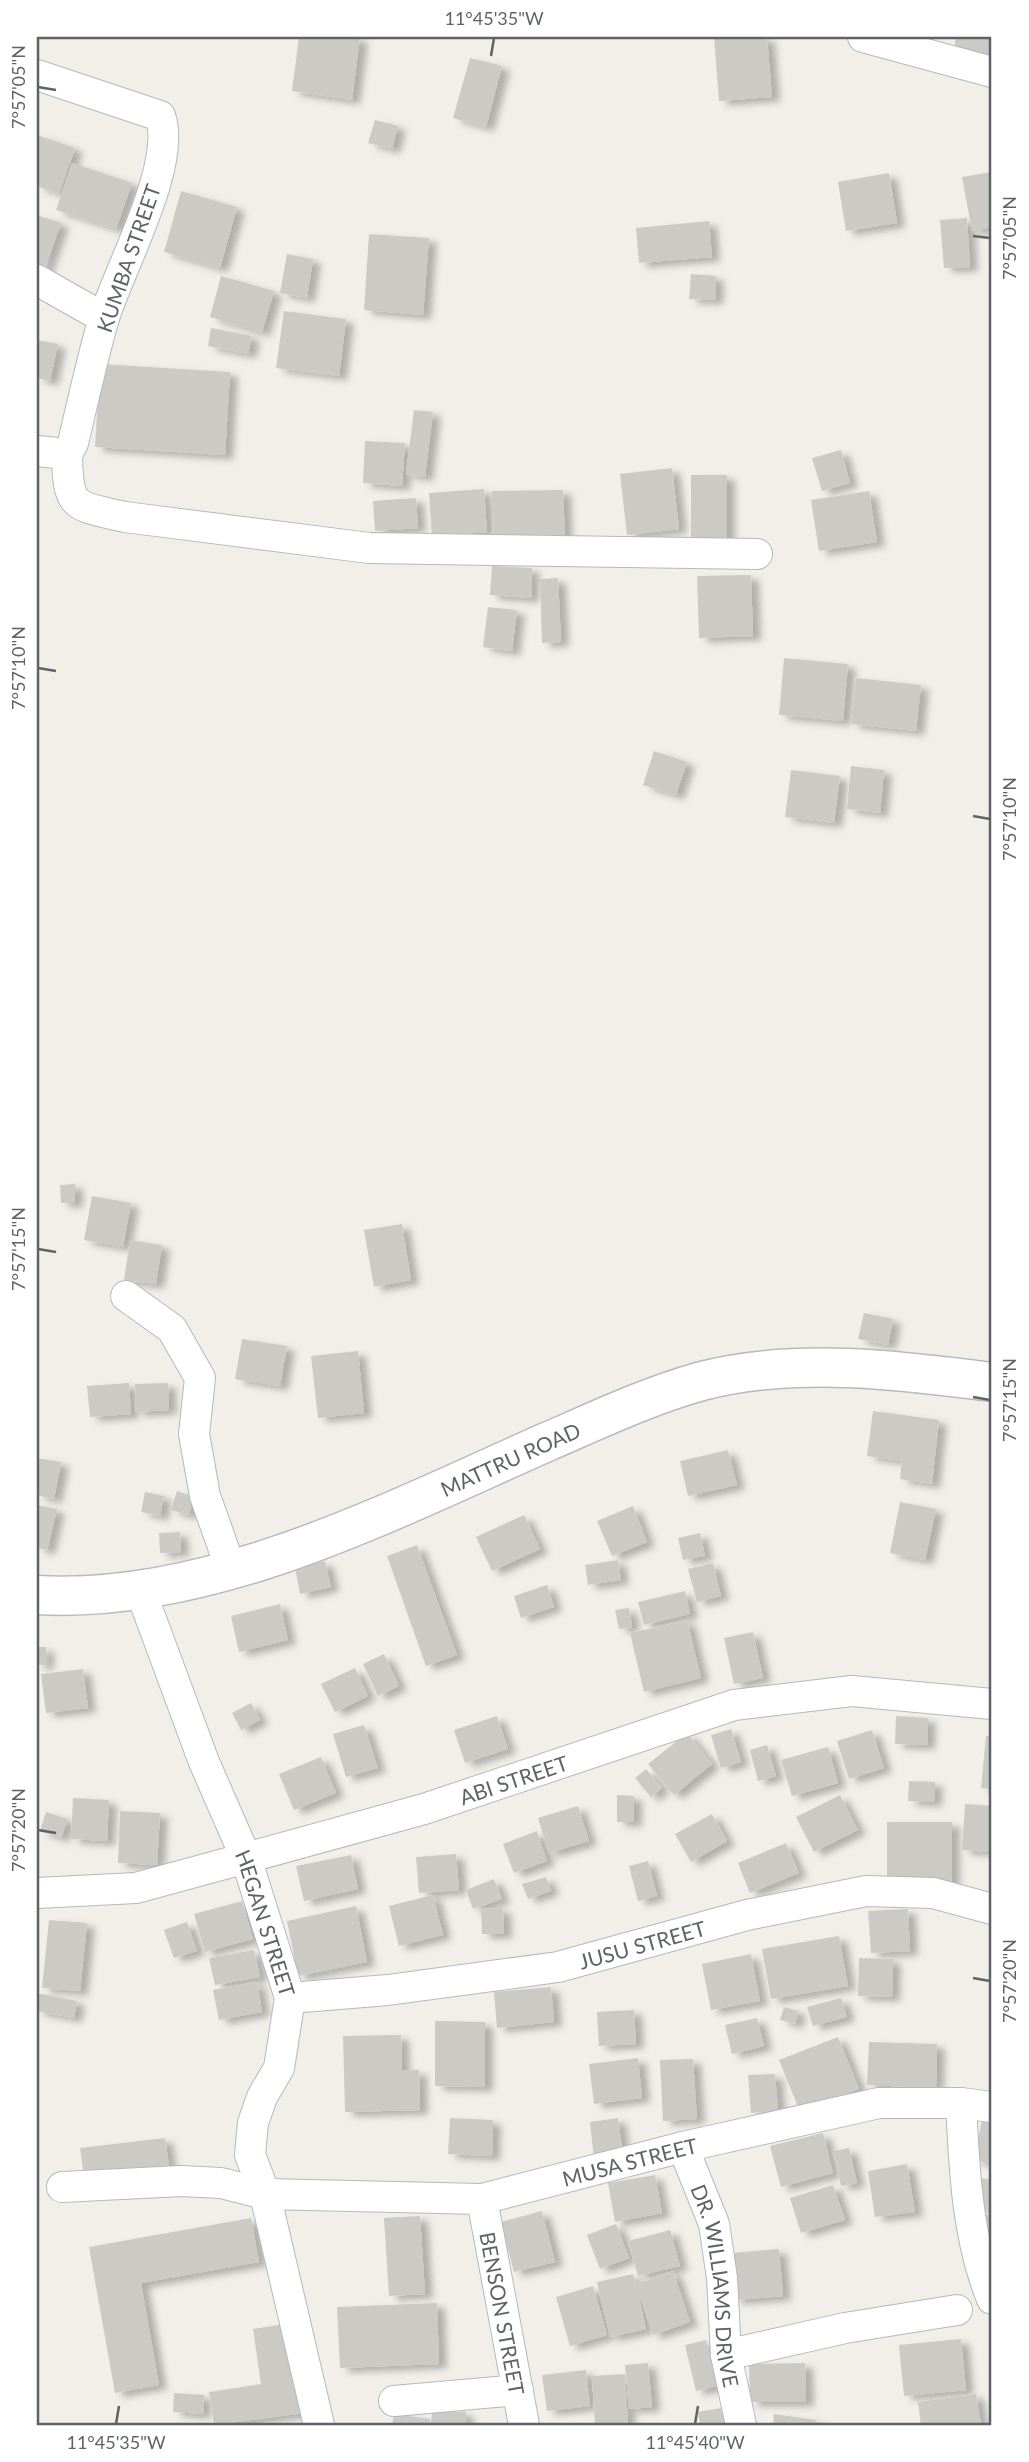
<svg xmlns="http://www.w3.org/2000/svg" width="1029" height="2462" font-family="Lato,sans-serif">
	<defs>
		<filter id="shadow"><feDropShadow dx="8" dy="4.5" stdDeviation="3.5" flood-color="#0004"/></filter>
	</defs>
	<rect width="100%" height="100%" fill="#f1efe8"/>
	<!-- building -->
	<g fill="#cccac5" filter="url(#shadow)">
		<polygon points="299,37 360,37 352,100 292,91"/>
		<polygon points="714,37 767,37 772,97 719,101"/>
		<polygon points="956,37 992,37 992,64 953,57"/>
		<polygon points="470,58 502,66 486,127 453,118"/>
		<polygon points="375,120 398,126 392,149 368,143"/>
		<polygon points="37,135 75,148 59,194 37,186"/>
		<polygon points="72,163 132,183 116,229 56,210"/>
		<polygon points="992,172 992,227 972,231 962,177"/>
		<polygon points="889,173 897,223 846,231 838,182"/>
		<polygon points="181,191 237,207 220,268 164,252"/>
		<polygon points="37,215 61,223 43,274 37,272"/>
		<polygon points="967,218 970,267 944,268 940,220"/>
		<polygon points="709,221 712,257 639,263 636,228"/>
		<polygon points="369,234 429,238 423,315 364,310"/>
		<polygon points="287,254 313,259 307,298 280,293"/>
		<polygon points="691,274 716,276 715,300 689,299"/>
		<polygon points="221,276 274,291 262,332 210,317"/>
		<polygon points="284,311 346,319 339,376 276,368"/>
		<polygon points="211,328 252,336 248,354 208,346"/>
		<polygon points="37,340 58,344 50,381 37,378"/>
		<polygon points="100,364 230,372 225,455 95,447"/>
		<polygon points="414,410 433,412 425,477 406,474"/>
		<polygon points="365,441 405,443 402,486 363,483"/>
		<polygon points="841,450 850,483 822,491 812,458"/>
		<polygon points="672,468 679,529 627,535 620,474"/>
		<rect x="691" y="475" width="36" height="67"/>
		<polygon points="484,489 487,532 432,536 429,493"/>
		<polygon points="563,490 565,539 493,541 492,491"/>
		<polygon points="869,491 877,542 819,551 811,500"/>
		<polygon points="416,498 418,528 375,531 373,501"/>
		<polygon points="492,566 532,568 531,598 490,595"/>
		<polygon points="751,575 753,636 699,638 697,576"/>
		<polygon points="558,578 561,642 542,643 540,579"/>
		<polygon points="488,607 517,610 512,651 483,647"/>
		<polygon points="784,658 848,664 843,721 779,715"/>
		<polygon points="856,678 921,685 916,731 851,724"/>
		<polygon points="654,751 687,762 676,795 643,785"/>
		<polygon points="851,766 884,770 880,813 847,809"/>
		<polygon points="791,770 840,776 834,823 785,817"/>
		<polygon points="75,1184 75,1203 61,1203 60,1185"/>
		<polygon points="92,1196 131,1203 123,1247 84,1240"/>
		<polygon points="402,1224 411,1280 374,1287 364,1230"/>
		<polygon points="130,1240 162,1245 156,1284 124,1280"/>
		<polygon points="864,1313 893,1319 888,1345 858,1339"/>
		<polygon points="242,1339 287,1346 280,1386 235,1379"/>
		<polygon points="358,1351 364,1413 318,1418 311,1356"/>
		<polygon points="129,1383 131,1414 90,1417 87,1386"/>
		<polygon points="168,1383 169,1410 136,1412 135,1384"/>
		<polygon points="873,1411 939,1420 932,1484 900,1479 902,1461 867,1456"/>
		<polygon points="728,1450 737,1485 688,1496 680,1461"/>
		<polygon points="37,1458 61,1462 54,1499 37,1495"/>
		<polygon points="177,1491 194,1497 189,1515 171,1510"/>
		<polygon points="145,1492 164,1496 160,1516 141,1512"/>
		<polygon points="900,1502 936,1509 925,1560 890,1553"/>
		<polygon points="37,1505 57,1509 47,1550 37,1548"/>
		<polygon points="633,1506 647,1542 612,1556 597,1521"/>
		<polygon points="524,1515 540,1549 492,1571 476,1537"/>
		<polygon points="180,1532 181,1552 160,1553 159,1533"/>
		<polygon points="700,1533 705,1556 683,1560 678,1538"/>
		<polygon points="417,1545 457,1655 426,1666 387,1556"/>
		<polygon points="618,1560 621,1580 588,1585 585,1565"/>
		<polygon points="325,1561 331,1587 300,1594 295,1568"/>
		<polygon points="713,1563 721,1596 697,1602 688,1569"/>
		<polygon points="547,1585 554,1607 521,1618 514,1596"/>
		<polygon points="685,1591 690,1614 644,1625 638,1602"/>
		<polygon points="280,1604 288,1640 239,1652 231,1616"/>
		<polygon points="629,1608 632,1627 619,1629 615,1610"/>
		<polygon points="687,1620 701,1678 644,1692 630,1633"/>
		<polygon points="753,1632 763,1678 734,1684 724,1638"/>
		<rect x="37" y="1647" width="9" height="18"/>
		<polygon points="384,1654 399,1686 378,1696 363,1664"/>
		<polygon points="355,1668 368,1696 335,1712 321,1684"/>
		<polygon points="83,1669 88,1708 46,1713 41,1674"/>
		<polygon points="251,1703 260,1720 241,1730 232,1713"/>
		<polygon points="497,1716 508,1749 465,1763 454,1730"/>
		<polygon points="896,1716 928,1718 927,1745 895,1744"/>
		<polygon points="364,1725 378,1768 346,1777 333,1734"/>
		<polygon points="731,1729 741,1762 721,1768 711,1735"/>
		<polygon points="872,1730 884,1768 849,1779 837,1741"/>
		<polygon points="687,1733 712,1764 674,1795 648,1764"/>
		<polygon points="986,1736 992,1736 992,1789 981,1788"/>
		<polygon points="767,1745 776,1776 758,1781 750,1750"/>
		<polygon points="828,1747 838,1783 792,1796 781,1760"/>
		<polygon points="321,1757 336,1793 294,1810 279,1774"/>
		<polygon points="646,1769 662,1788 651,1797 635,1778"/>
		<polygon points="909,1781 935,1782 934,1802 908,1801"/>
		<polygon points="617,1795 634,1796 634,1822 617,1822"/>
		<polygon points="840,1795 858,1830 814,1852 796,1817"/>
		<polygon points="73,1798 109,1800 107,1841 71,1839"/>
		<polygon points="965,1804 992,1806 992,1852 962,1850"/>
		<polygon points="578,1806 589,1841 549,1853 538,1818"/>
		<polygon points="120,1811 160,1813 157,1865 118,1863"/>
		<polygon points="46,1812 68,1819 61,1838 40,1831"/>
		<polygon points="712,1814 727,1841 691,1862 675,1834"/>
		<rect x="887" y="1822" width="65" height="61"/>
		<polygon points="537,1831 547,1861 514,1873 503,1844"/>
		<polygon points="786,1843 799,1873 750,1893 738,1863"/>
		<polygon points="456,1854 459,1890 419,1893 416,1857"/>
		<polygon points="351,1855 358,1889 304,1901 296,1866"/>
		<polygon points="648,1861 657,1896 638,1901 629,1866"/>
		<polygon points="546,1877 551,1891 528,1899 522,1884"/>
		<polygon points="494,1879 502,1899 473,1909 466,1890"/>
		<polygon points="433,1895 443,1935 399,1946 389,1906"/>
		<polygon points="242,1901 253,1939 205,1952 194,1914"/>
		<polygon points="356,1906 367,1962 298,1976 287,1921"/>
		<polygon points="503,1908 504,1934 482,1934 481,1909"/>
		<polygon points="908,1909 910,1951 871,1953 868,1911"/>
		<polygon points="49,1920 87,1923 80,1991 42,1988"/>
		<polygon points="187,1922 197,1951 174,1958 164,1930"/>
		<polygon points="839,1936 848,1986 771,1999 762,1949"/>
		<polygon points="254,1950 260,1977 215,1985 209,1958"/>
		<polygon points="751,1954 760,2001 711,2010 702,1964"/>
		<polygon points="859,1958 893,1959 892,1997 858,1996"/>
		<polygon points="257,1982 262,2012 219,2020 213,1990"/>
		<polygon points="551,1987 554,2022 497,2028 494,1992"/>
		<polygon points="37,1993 77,2001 74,2018 37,2011"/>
		<polygon points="841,1998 847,2017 813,2026 807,2007"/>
		<polygon points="784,2007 798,2011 795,2024 780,2020"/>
		<polygon points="634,2010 636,2044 599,2046 597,2012"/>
		<polygon points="757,2018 764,2046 732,2054 725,2025"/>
		<polygon points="435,2021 485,2022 485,2087 435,2086"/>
		<polygon points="401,2035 402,2071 419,2070 420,2110 345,2112 343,2036"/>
		<polygon points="838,2037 859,2089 800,2112 779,2060"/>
		<polygon points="869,2042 937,2044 936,2088 867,2085"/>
		<polygon points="638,2058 642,2098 594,2104 589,2064"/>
		<polygon points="693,2059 697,2119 663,2121 660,2060"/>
		<polygon points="775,2074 778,2111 751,2113 748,2075"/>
		<polygon points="450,2118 493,2120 492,2156 448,2154"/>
		<polygon points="618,2118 623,2156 594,2159 590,2122"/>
		<polygon points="982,2120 992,2122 992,2164 974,2160"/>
		<polygon points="823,2133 833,2173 781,2187 770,2146"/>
		<polygon points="165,2138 169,2166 84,2176 80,2148"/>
		<polygon points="849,2148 857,2183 841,2186 833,2151"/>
		<polygon points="907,2164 915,2212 875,2217 868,2171"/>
		<polygon points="655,2175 662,2213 615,2222 608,2183"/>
		<polygon points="981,2178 992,2180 992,2210 976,2207"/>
		<polygon points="833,2185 845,2220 801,2233 790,2198"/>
		<polygon points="542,2211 555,2262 514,2272 501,2222"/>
		<polygon points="984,2214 992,2215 992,2241 981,2240"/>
		<polygon points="420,2216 425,2294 389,2296 384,2218"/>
		<polygon points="251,2218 259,2262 141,2283 159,2385 115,2393 89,2247"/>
		<polygon points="616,2224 629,2258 600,2269 587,2235"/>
		<polygon points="670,2230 680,2266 638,2276 628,2241"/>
		<polygon points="779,2249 783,2296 734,2300 731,2253"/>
		<polygon points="673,2271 690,2322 653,2335 636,2285 646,2329 610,2337 597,2282 633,2274 636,2284"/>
		<polygon points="593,2286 607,2335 570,2346 556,2297"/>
		<polygon points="437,2303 439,2364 340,2368 337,2307"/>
		<polygon points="290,2323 304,2413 214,2425 209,2392 261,2384 253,2329"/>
		<polygon points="961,2339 966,2390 904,2396 899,2345"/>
		<polygon points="706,2340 717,2386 696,2391 685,2345"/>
		<polygon points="648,2363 652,2407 629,2409 625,2365"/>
		<polygon points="805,2363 806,2402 750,2402 749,2364"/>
		<polygon points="586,2370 590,2406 547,2411 542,2375"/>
		<polygon points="625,2374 628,2425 595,2425 592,2376"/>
		<polygon points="174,2393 204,2395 203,2414 173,2412"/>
		<polygon points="976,2394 981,2425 921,2425 918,2402"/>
		<polygon points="721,2408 724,2425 700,2425 698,2412"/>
		<polygon points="432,2411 466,2412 466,2425 431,2425"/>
		<polygon points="394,2414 430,2419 429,2425 392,2425"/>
		<polygon points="774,2414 816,2420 815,2425 773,2425"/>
	</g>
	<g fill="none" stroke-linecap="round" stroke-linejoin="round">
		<defs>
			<g id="minor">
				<polyline points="863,37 992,72"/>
				<path d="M37 75 160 116C178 163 119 269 104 318 92 359 83 401 73 443L67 454 37 451"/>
				<polyline points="37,280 104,318"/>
				<path d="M67 454C68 510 74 505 125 517L369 548 757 554"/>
				<polyline points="126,1296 172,1329 200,1378 194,1434 205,1496 232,1572"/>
				<path id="s1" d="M141 1592 204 1762 246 1858 290 1998 279 2068 262 2097 253 2123 250 2155 265 2194 319 2425"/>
				<path id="s2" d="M37 1893 136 1888 246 1858 424 1809 734 1705 852 1691 992 1704"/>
				<path id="s3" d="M290 1998 388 1990 558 1967 747 1915 866 1891 933 1893 992 1909"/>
				<path d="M961 2103C964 2167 967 2239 992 2299"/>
				<path id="s4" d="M683 2147 714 2224 722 2278 726 2355 741 2425"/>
				<path id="s5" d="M62 2187 181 2181 221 2183 265 2194 482 2199 683 2147 879 2103H961L992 2107"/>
				<path id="s6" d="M482 2199 524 2425"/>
				<polyline points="726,2355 845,2328 957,2310"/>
				<polyline points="394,2401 518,2390"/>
			</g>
			<g id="secondary">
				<path id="s7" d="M37 1595C212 1605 392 1510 549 1441 600 1419 648 1396 702 1381 795 1357 899 1370 992 1382"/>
			</g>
		</defs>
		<!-- minor casing -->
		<use href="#minor" stroke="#b5b8bc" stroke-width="32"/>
		<!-- secondary casing -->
		<use href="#secondary" stroke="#b6babf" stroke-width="41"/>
		<!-- minor -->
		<use href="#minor" stroke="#fff" stroke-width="30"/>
		<!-- secondary -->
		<use href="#secondary" stroke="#fff" stroke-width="38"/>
	</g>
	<!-- ticks -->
	<path fill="none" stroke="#5f6368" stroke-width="2.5" d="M491 56 494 38M38 87 56 90M973 236 990 238M38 668 56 671M973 816 990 819M38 1249 56 1252M973 1397 990 1400M38 1830 56 1833M973 1978 990 1981M116 2424 119 2406M695 2424 698 2406"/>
	<g text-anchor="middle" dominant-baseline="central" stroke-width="5" stroke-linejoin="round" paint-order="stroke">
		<!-- street labels -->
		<g font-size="21" fill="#5f6368" stroke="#fff">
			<text transform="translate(128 258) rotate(-71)">KUMBA STREET</text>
			<text stroke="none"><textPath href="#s7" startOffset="497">MATTRU ROAD</textPath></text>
			<text stroke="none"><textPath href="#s2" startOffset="492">ABI STREET</textPath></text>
			<text stroke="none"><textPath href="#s1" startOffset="354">HEGAN STREET</textPath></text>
			<text stroke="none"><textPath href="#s3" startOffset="357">JUSU STREET</textPath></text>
			<text stroke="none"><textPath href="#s5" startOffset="574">MUSA STREET</textPath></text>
			<text stroke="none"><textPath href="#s4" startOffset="144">DR. WILLIAMS DRIVE</textPath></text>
			<text stroke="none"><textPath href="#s6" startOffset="116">BENSON STREET</textPath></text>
		</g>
	</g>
	<!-- border -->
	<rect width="1029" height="2462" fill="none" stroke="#ffffff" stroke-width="77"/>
	<rect x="38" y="38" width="952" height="2386" fill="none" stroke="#5f6368" stroke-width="2.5"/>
	<g font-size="18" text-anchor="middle" fill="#5f6368">
		<text x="494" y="25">11°45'35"W</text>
		<text transform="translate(19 87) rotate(-90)" y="6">7°57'05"N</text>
		<text transform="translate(1010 238) rotate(-90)" y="6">7°57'05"N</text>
		<text transform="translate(19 668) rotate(-90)" y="6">7°57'10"N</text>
		<text transform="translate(1010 819) rotate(-90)" y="6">7°57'10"N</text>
		<text transform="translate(19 1249) rotate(-90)" y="6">7°57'15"N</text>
		<text transform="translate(1010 1400) rotate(-90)" y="6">7°57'15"N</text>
		<text transform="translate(19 1830) rotate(-90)" y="6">7°57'20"N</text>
		<text transform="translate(1010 1981) rotate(-90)" y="6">7°57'20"N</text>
		<text x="116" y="2449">11°45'35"W</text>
		<text x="695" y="2449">11°45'40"W</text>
	</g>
</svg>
